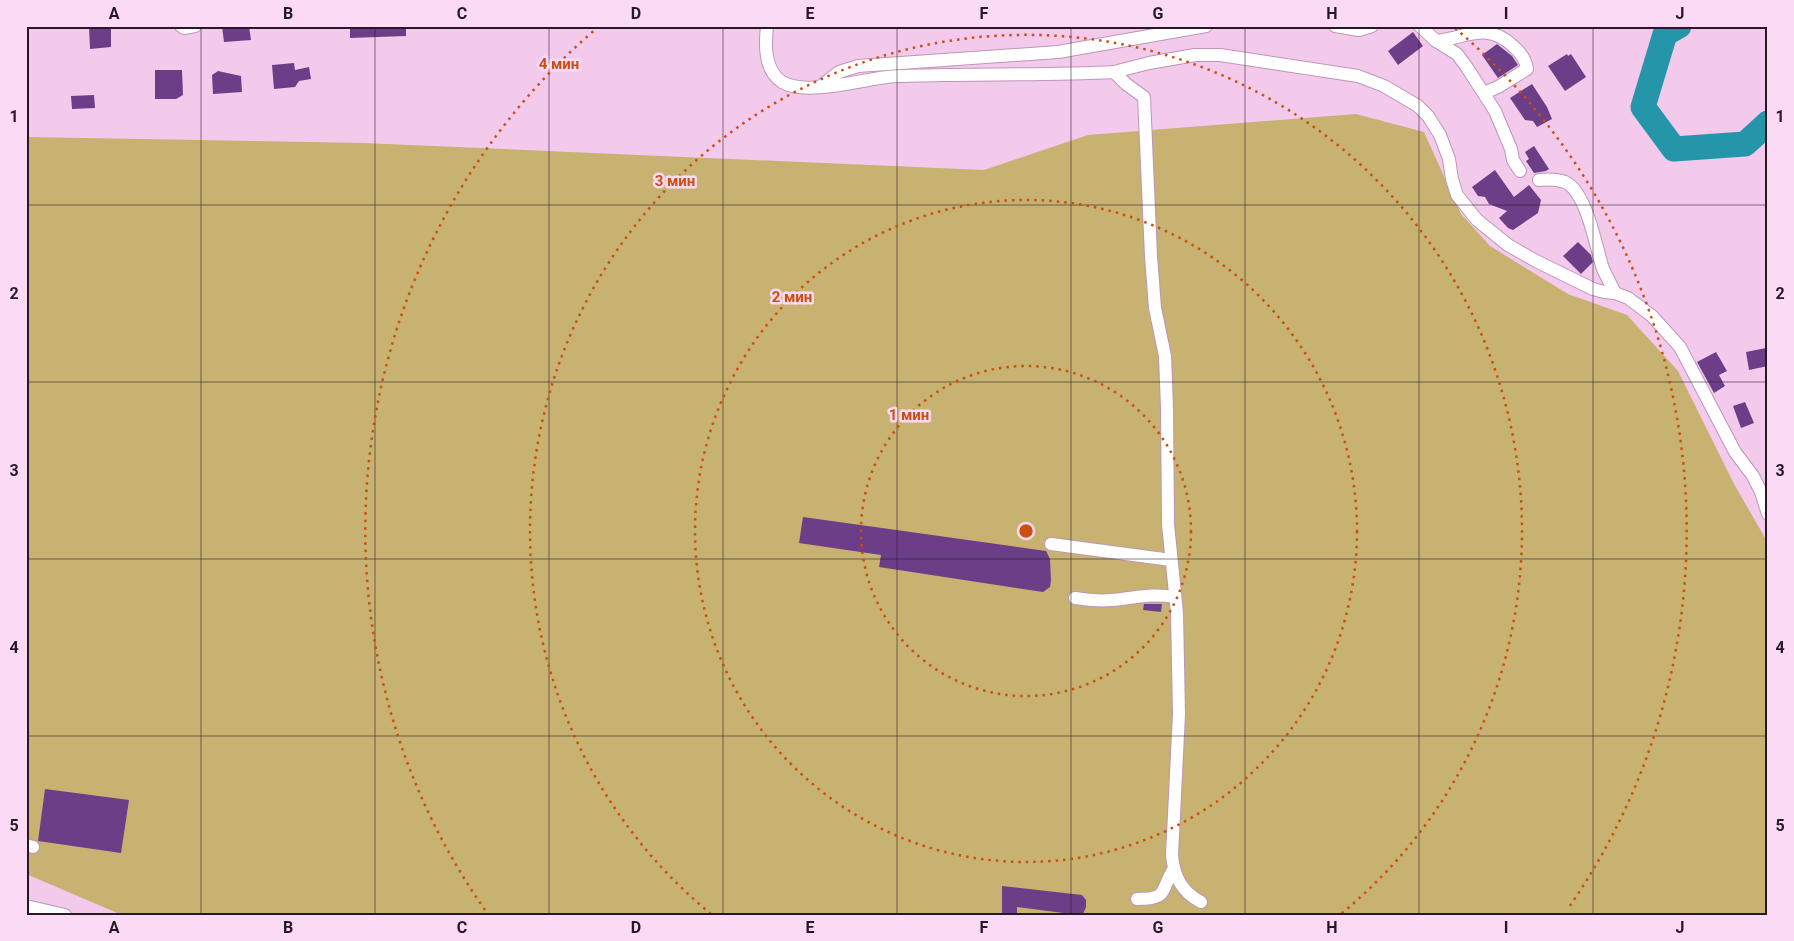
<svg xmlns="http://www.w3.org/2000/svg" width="1794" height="941" font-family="Roboto,sans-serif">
	<rect width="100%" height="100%" fill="#f3caec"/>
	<!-- green -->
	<polygon fill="#c8b271" points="1356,114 1424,132 1461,214 1490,246 1568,294 1627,315 1678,371 1734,484 1768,543 1768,915 122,915 26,874 26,137 364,143 984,170 1088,135"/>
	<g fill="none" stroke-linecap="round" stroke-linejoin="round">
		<!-- river -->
		<polyline stroke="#2596a9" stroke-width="25" points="1679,26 1665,34 1643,107 1674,149 1745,144 1768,123"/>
	</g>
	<!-- building -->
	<g fill="#6c3e88">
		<polygon points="89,26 111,26 111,47 90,49"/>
		<polygon points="222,26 249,26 251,40 224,42"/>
		<polygon points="350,26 406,26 406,36 350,38"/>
		<polygon points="1413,32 1423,46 1398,65 1388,51"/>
		<polygon points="1497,44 1512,56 1518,65 1498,78 1482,55"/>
		<polygon points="1567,54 1568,56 1571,54 1586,77 1565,91 1548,66"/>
		<polygon points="294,63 295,70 309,67 311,79 299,81 295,87 274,89 272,65"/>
		<polygon points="155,70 182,70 183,95 176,99 155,99"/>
		<polygon points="218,71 241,76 242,92 213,94 212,75"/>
		<polygon points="1532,84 1547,107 1552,119 1537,127 1533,121 1525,120 1510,98"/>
		<polygon points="94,95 95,108 72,109 71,96"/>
		<polygon points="1534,146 1549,169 1546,171 1534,173 1526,161 1529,159 1525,152"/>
		<polygon points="1495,170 1514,197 1529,185 1541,200 1538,213 1513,230 1508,228 1499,218 1507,211 1489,204 1485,197 1478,196 1472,187"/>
		<polygon points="1578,242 1591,255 1593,262 1581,274 1563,256"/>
		<polygon points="1766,348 1768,366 1749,370 1746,352"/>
		<polygon points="1716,352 1727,371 1719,375 1725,386 1714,393 1697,362"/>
		<polygon points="1745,402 1754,423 1741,428 1733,406"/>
		<polygon points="803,517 1046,551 1050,559 1051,581 1050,587 1043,592 879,567 881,555 799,543"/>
		<polygon points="1144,604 1162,604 1161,612 1143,610"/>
		<polygon points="45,789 129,800 121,853 38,841"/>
		<polygon points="1002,886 1082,895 1086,900 1086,907 1083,914 1079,915 1017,907 1017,915 1002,915"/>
	</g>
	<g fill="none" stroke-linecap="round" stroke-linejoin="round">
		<defs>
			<g id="street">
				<polyline points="181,26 184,28 195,26"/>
				<path d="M767 26C765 45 764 70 782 82 805 96 861 80 887 77 904 75 922 76 940 75 998 74 1056 75 1114 72L1149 63 1195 55H1220L1358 76 1384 86 1418 106 1428 116 1440 135 1449 159 1452 179 1457 195 1477 220 1508 245 1536 261 1593 289 1604 292 1615 293 1628 298 1652 316 1680 347 1735 452 1753 476 1761 492 1768 514"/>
				<polyline points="1335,26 1359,30 1372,26"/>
				<polyline points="1420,26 1436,41 1457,54 1466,66 1495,111 1511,149 1513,160 1520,171"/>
				<path d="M1436 41C1466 38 1487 21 1513 46 1520 52 1526 59 1527 69L1498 87 1484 93"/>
				<path d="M1114 72 1126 84 1144 97 1151 256 1155 308 1165 356 1167 408 1168 524 1177 613 1179 714 1172 855C1174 877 1182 892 1201 902"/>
				<polyline points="821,86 839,72 858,66 1058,52 1206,26"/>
				<path d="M1539 180C1548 179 1556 179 1565 182 1587 192 1596 248 1603 269 1607 277 1611 285 1615 293"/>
				<polyline points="1051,544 1171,560"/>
				<path d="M1075 598C1087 600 1099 601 1111 600 1136 598 1150 593 1175 597"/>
				<polyline points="26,845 33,847"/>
				<path d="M1137 899C1169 899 1160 891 1173 870"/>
				<polyline points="26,906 65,915"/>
			</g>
		</defs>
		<!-- street casing -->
		<use href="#street" stroke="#bd96b7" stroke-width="14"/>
		<!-- street -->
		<use href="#street" stroke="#fff" stroke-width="12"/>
	</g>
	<!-- grid -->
	<path fill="none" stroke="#261824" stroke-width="1" stroke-opacity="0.55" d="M201 26V915M375 26V915M549 26V915M723 26V915M897 26V915M1071 26V915M1245 26V915M1419 26V915M1593 26V915M26 205H1768M26 382H1768M26 559H1768M26 736H1768"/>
	<!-- distance rings -->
	<g fill="none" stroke="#cb4f10" stroke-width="2.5" stroke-dasharray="2.5 5">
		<circle cx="1026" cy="531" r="165"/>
		<circle cx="1026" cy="531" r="331"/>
		<path d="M711 914A496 496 0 1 1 1341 914"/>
		<path d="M485 910A661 661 0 0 1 597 28M1455 28A661 661 0 0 1 1567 910"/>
	</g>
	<circle cx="1026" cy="531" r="8" fill="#cb4f10" stroke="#fbdaf6" stroke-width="2.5"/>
	<g font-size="15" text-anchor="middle" font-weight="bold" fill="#cb4f10" stroke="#fbdaf6" stroke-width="5" stroke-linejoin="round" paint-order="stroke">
		<text x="559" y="69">4 мин</text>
		<text x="675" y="186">3 мин</text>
		<text x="792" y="302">2 мин</text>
		<text x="909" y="420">1 мин</text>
	</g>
	<!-- border -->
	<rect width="1794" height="941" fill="none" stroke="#fbdaf6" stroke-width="55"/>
	<rect x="28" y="28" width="1738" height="886" fill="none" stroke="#261824" stroke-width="2"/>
	<g font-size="16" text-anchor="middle" font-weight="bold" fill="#261824">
		<text x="114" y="19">A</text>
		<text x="288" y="19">B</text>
		<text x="462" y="19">C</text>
		<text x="636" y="19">D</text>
		<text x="810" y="19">E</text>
		<text x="984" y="19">F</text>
		<text x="1158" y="19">G</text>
		<text x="1332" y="19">H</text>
		<text x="1506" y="19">I</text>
		<text x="1680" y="19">J</text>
		<text x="14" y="122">1</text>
		<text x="1780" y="122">1</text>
		<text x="14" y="299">2</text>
		<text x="1780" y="299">2</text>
		<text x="14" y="476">3</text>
		<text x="1780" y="476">3</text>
		<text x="14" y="653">4</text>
		<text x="1780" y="653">4</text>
		<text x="14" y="831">5</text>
		<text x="1780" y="831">5</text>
		<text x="114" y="933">A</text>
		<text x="288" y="933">B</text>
		<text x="462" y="933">C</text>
		<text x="636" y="933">D</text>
		<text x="810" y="933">E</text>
		<text x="984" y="933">F</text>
		<text x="1158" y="933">G</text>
		<text x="1332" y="933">H</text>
		<text x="1506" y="933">I</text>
		<text x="1680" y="933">J</text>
	</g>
</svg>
